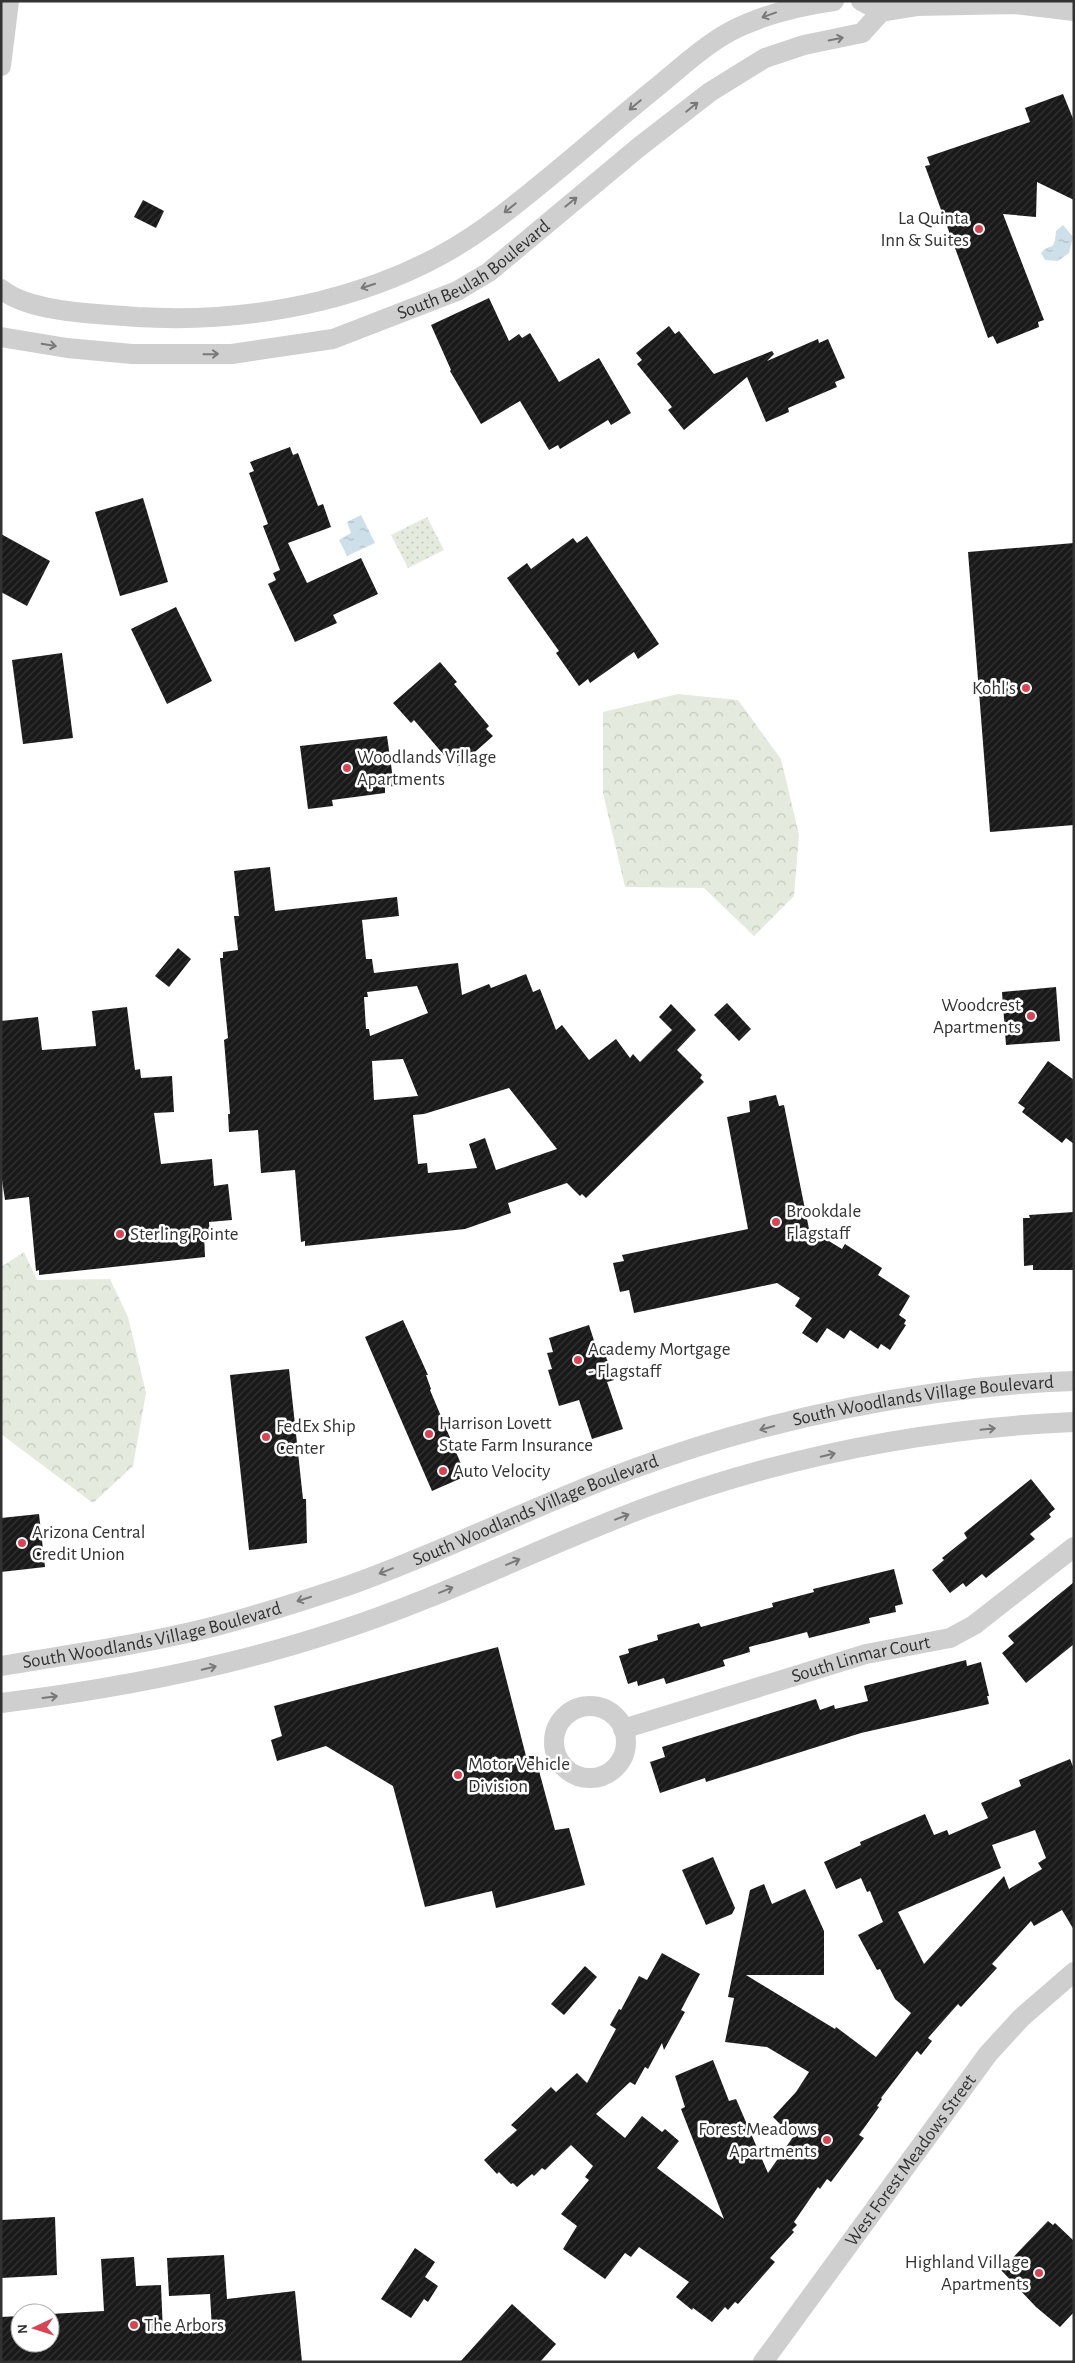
<svg xmlns="http://www.w3.org/2000/svg" width="1075" height="2363" font-family="'Alegreya Sans',sans-serif">
	<defs>
		<pattern id="forest-crowns" width="20" height="18" patternUnits="userSpaceOnUse" patternTransform="scale(1.25)"><rect width="20" height="18" fill="#e5eade"/><path d="M2 6a3 3 0 1 1 6 0M12 15a3 3 0 1 1 6 0" fill="none" stroke="#c5c9bf"/></pattern>
		<pattern id="park-dots" width="8" height="8" patternUnits="userSpaceOnUse" patternTransform="scale(1.25)"><rect width="8" height="8" fill="#e5eade"/><path d="M2 2h.1M6 6h.1" fill="none" stroke="#c5c9bf" stroke-width="1.8" stroke-linecap="round"/></pattern>
		<pattern id="water-ripples" width="26" height="14" patternUnits="userSpaceOnUse" patternTransform="scale(1.25)"><rect width="26" height="14" fill="#cddfe9"/><path d="M2 4q2-2 4 0t4 0M15 11q2-2 4 0t4 0" fill="none" stroke="#b0c0c8"/></pattern>
		<pattern id="building-hatch" width="6" height="6" patternUnits="userSpaceOnUse" patternTransform="scale(1.25)"><rect width="6" height="6" fill="#191919"/><path d="M-1 1l2-2M0 6l6-6M5 7l2-2" fill="none" stroke="#323232"/></pattern>
	</defs>
	<rect width="100%" height="100%" fill="#fff"/>
	<!-- forest -->
	<g fill="url(#forest-crowns)">
		<polygon points="678,694 738,700 781,759 799,835 794,896 754,936 704,888 625,887 603,793 603,712"/>
		<polygon points="24,1252 37,1280 110,1279 128,1317 146,1393 133,1466 93,1503 1,1434 1,1267"/>
	</g>
	<!-- park -->
	<polygon fill="url(#park-dots)" points="427,517 444,550 408,568 391,535"/>
	<!-- water -->
	<g fill="url(#water-ripples)">
		<path d="M1063 225 1073 237 1069 253 1058 261 1045 260 1041 253C1052 241 1054 254 1056 231Z"/>
		<polygon points="361,515 375,543 347,556 339,540 351,533 347,522"/>
	</g>
	<!-- building -->
	<g fill="url(#building-hatch)" fill-rule="evenodd">
		<polygon points="1063,94 1074,121 1074,200 1037,182 1036,217 1003,214 1044,320 1038,322 1039,327 997,344 993,336 988,338 925,166 930,165 927,157 1030,122 1025,108"/>
		<polygon points="143,200 164,211 156,228 134,217"/>
		<polygon points="489,298 509,341 519,334 522,338 530,333 559,382 599,358 631,413 611,425 608,420 560,449 558,445 549,450 520,401 481,424 450,371 451,370 431,325"/>
		<polygon points="669,326 675,334 679,331 714,374 772,351 774,354 767,361 818,339 819,343 828,339 845,378 835,382 837,387 788,408 789,412 766,422 747,377 684,430 668,410 672,407 637,364 642,360 636,353"/>
		<polygon points="290,447 293,455 298,453 318,506 323,504 331,527 288,543 307,583 361,558 378,594 333,615 337,623 295,642 268,584 276,580 273,573 280,570 263,526 268,524 249,473 254,471 250,462"/>
		<polygon points="143,498 168,582 120,596 95,512"/>
		<polygon points="1,534 50,561 27,606 1,592"/>
		<polygon points="587,536 659,644 638,659 634,652 590,683 588,679 579,686 556,653 559,651 507,578 527,563 531,569 573,538 577,543"/>
		<polygon points="1074,543 1074,825 990,832 968,552"/>
		<polygon points="176,607 212,681 167,704 131,629"/>
		<polygon points="62,653 73,738 23,744 12,660"/>
		<polygon points="440,662 457,682 454,684 489,726 486,729 493,736 459,766 453,758 449,761 414,720 411,723 393,703"/>
		<polygon points="387,736 394,786 385,787 385,793 332,800 333,806 308,809 300,746"/>
		<path d="M270 867 275 911 397 897 399 916 362 920 366 959H372L374 973 458 963 462 995 489 984 491 988 526 974 533 992 540 989 556 1030 562 1025 589 1060 616 1039 630 1058 633 1054 640 1062 672 1030 659 1017 671 1004 696 1030 677 1050 702 1075 700 1078 704 1082 586 1198 582 1194 580 1196 567 1183 508 1203 511 1213 465 1229 305 1246V1241L301 1242 295 1170 261 1173 258 1130 229 1132 228 1114H230L224 1040 228 1038 220 958H223V952L238 950 234 916H239L234 871ZM417 986 428 1013 370 1036 369 1029H366L364 997H368L367 992ZM403 1059 418 1096 374 1100 372 1061ZM509 1088 557 1149 496 1170 485 1138 469 1144 477 1168 428 1173 427 1163 418 1164 413 1115 424 1114Z"/>
		<polygon points="178,948 191,959 169,987 155,976"/>
		<polygon points="1056,987 1060,1041 1006,1045 1002,992"/>
		<polygon points="727,1003 751,1029 739,1041 714,1015"/>
		<polygon points="127,1007 135,1070 140,1069 141,1078 172,1076 174,1112 154,1113 161,1164 212,1159 214,1186 228,1184 232,1220 209,1222 210,1233 204,1234 205,1257 39,1275 39,1270 36,1271 29,1197 5,1200 1,1173 1,1021 38,1017 42,1050 96,1046 92,1011"/>
		<polygon points="1048,1061 1074,1080 1074,1144 1066,1138 1062,1143 1022,1112 1025,1108 1018,1103"/>
		<polygon points="776,1095 779,1106 784,1105 809,1229 842,1249 845,1244 882,1268 878,1275 910,1296 899,1315 906,1320 904,1324 906,1325 890,1350 881,1344 878,1349 850,1330 844,1339 827,1328 817,1343 802,1333 812,1318 795,1306 800,1298 777,1283 634,1313 629,1290 620,1292 613,1263 624,1261 622,1255 748,1229 727,1117 750,1112 749,1101"/>
		<polygon points="1074,1212 1074,1270 1033,1270 1033,1265 1024,1266 1023,1218 1030,1218 1029,1215"/>
		<polygon points="403,1320 428,1375 426,1375 431,1389 430,1390 466,1476 432,1491 365,1337"/>
		<polygon points="589,1325 597,1350 603,1348 614,1380 607,1382 623,1429 592,1439 579,1400 559,1406 548,1370 552,1369 547,1353 553,1352 549,1338"/>
		<polygon points="289,1369 303,1499 306,1499 307,1543 249,1550 230,1375"/>
		<polygon points="1031,1479 1055,1509 1049,1514 1051,1517 1030,1534 1035,1539 986,1578 982,1574 966,1587 963,1583 950,1593 932,1570 944,1560 942,1558 967,1538 964,1533"/>
		<polygon points="39,1514 45,1567 1,1572 1,1518"/>
		<polygon points="894,1569 903,1604 895,1606 896,1612 869,1618 870,1623 809,1638 807,1632 749,1647 750,1652 723,1660 725,1666 666,1684 664,1678 638,1686 637,1681 628,1684 619,1656 629,1653 628,1649 658,1640 657,1635 699,1623 701,1627 773,1607 772,1603 814,1592 813,1589"/>
		<polygon points="1074,1582 1074,1644 1026,1683 1002,1653 1014,1643 1008,1636"/>
		<polygon points="498,1647 526,1756 535,1756 555,1830 569,1828 585,1885 496,1908 492,1891 425,1907 393,1786 326,1746 277,1761 271,1740 282,1736 274,1706"/>
		<polygon points="966,1660 967,1666 981,1662 989,1696 987,1696 989,1704 861,1733 706,1782 705,1778 660,1793 650,1762 665,1757 662,1747 816,1699 820,1710 834,1705 835,1709 868,1701 864,1686"/>
		<path d="M1070 1759 1074 1769V1930L1062 1910 1034 1926 1031 1921 992 1964 997 1968 961 2007 958 2004 928 2038 932 2041 921 2055 917 2051 881 2098 882 2099 877 2106 879 2107 859 2135 864 2138 831 2182 827 2179 820 2189 818 2187 794 2222 797 2225 792 2230 794 2232 770 2258 775 2262 738 2304 735 2302 728 2310 725 2307 712 2322 693 2308 692 2310 676 2297 689 2282 639 2247 631 2257 625 2253 605 2279 563 2249 577 2226 561 2214 589 2180 585 2177 593 2166 571 2145 545 2170 542 2168 534 2176 532 2174 517 2187 513 2183 511 2184 499 2172 497 2174 484 2160 517 2130 511 2125 551 2087 556 2092 577 2073 587 2083 616 2029 610 2025 619 2009 621 2010 639 1976 647 1980 662 1953 700 1974 681 2010 685 2012 664 2050 662 2043 648 2069 645 2067 635 2085 630 2082 596 2114 625 2138 642 2116 662 2132 665 2129 679 2141 657 2168 724 2219 681 2109 685 2107 675 2076 713 2060 729 2101 736 2099 768 2173 793 2137 773 2117 796 2092 809 2072 767 2047 725 2042 734 1998 728 1997 750 1890 764 1884 772 1904 805 1889 824 1931V1975H746L835 2029 836 2027 876 2057 911 2013 895 1999 880 1969 877 1970 858 1935 883 1922 870 1891 867 1892 861 1878 836 1889 824 1862 861 1845 860 1842 925 1814 934 1835 947 1830 949 1835 988 1818 981 1803 1021 1786 1019 1780ZM1035 1830 1046 1858 1038 1863 1042 1869 1009 1889 1004 1876 924 1964 898 1912 1001 1868 992 1845Z"/>
		<polygon points="713,1857 735,1908 732,1914 706,1925 682,1870"/>
		<polygon points="585,1966 597,1977 564,2015 551,2004"/>
		<polygon points="55,2217 57,2275 1,2278 1,2220"/>
		<polygon points="1048,2221 1053,2225 1055,2223 1074,2241 1074,2312 1060,2327 1036,2307 1001,2270"/>
		<polygon points="415,2248 435,2262 425,2277 438,2286 428,2302 424,2299 411,2318 381,2299"/>
		<polygon points="224,2255 227,2299 295,2291 302,2362 1,2362 1,2317 20,2316 20,2343 50,2343 50,2314 104,2311 101,2259 134,2257 136,2286 161,2285 163,2333 212,2330 210,2294 169,2296 167,2258"/>
		<polygon points="512,2304 556,2344 540,2362 460,2362"/>
	</g>
	<g fill="none" stroke-linecap="round" stroke-linejoin="round">
		<!-- minor -->
		<g stroke="#cfcfcf" stroke-width="20">
			<polyline points="861,1 882,12"/>
			<polyline points="1,66 9,1"/>
			<path d="M1 289C30 313 100 314 137 317 257 324 388 298 487 226 545 184 601 132 657 87 680 68 705 45 731 31 764 14 798 6 834 1"/>
			<path id="s1" d="M1 337 67 348 132 354H232L333 339 457 291 489 272 639 147 710 92 765 58 804 45 862 33 881 12 918 6 1015 4 1074 11"/>
			<path id="s2" d="M1 1666C73 1654 146 1644 216 1626 261 1614 306 1600 350 1585 445 1551 536 1505 630 1470 769 1418 926 1386 1074 1381"/>
			<path d="M1 1703C115 1689 226 1668 335 1632 442 1598 542 1546 647 1507 783 1457 929 1428 1074 1422"/>
			<circle cx="590" cy="1742" r="36"/>
			<path id="s3" d="M623 1729 866 1654 950 1638 974 1625 1074 1547"/>
			<path id="s4" d="M763 2362 988 2054 1021 2018 1074 1972"/>
		</g>
	</g>
	<!-- one-way arrows -->
	<defs><path id="oneway-shaft" d="M-6 0H5M1.5-3L5.5 0L1.5 3" fill="none" stroke-width="1.6" stroke-linecap="round" stroke-linejoin="round" transform="scale(1.25)"/></defs>
	<g stroke="#797979">
		<use href="#oneway-shaft" transform="translate(769 15) rotate(160)"/>
		<use href="#oneway-shaft" transform="translate(836 39) rotate(-12)"/>
		<use href="#oneway-shaft" transform="translate(635 105) rotate(140)"/>
		<use href="#oneway-shaft" transform="translate(692 107) rotate(-39)"/>
		<use href="#oneway-shaft" transform="translate(571 202) rotate(-39)"/>
		<use href="#oneway-shaft" transform="translate(510 208) rotate(141)"/>
		<use href="#oneway-shaft" transform="translate(368 286) rotate(162)"/>
		<use href="#oneway-shaft" transform="translate(49 345) rotate(9)"/>
		<use href="#oneway-shaft" transform="translate(211 354) rotate(-1)"/>
		<use href="#oneway-shaft" transform="translate(767 1428) rotate(165)"/>
		<use href="#oneway-shaft" transform="translate(988 1429) rotate(-6)"/>
		<use href="#oneway-shaft" transform="translate(828 1455) rotate(-13)"/>
		<use href="#oneway-shaft" transform="translate(622 1517) rotate(-21)"/>
		<use href="#oneway-shaft" transform="translate(513 1562) rotate(-23)"/>
		<use href="#oneway-shaft" transform="translate(386 1571) rotate(158)"/>
		<use href="#oneway-shaft" transform="translate(446 1590) rotate(-22)"/>
		<use href="#oneway-shaft" transform="translate(304 1599) rotate(162)"/>
		<use href="#oneway-shaft" transform="translate(209 1668) rotate(-13)"/>
		<use href="#oneway-shaft" transform="translate(50 1697) rotate(-7)"/>
	</g>
	<!-- markers -->
	<g fill="#d84453" stroke="#fff" stroke-width="2">
		<circle cx="979" cy="229" r="5"/>
		<circle cx="1026" cy="688" r="5"/>
		<circle cx="347" cy="768" r="5"/>
		<circle cx="1031" cy="1016" r="5"/>
		<circle cx="776" cy="1222" r="5"/>
		<circle cx="120" cy="1234" r="5"/>
		<circle cx="578" cy="1360" r="5"/>
		<circle cx="429" cy="1434" r="5"/>
		<circle cx="266" cy="1437" r="5"/>
		<circle cx="443" cy="1471" r="5"/>
		<circle cx="22" cy="1543" r="5"/>
		<circle cx="458" cy="1775" r="5"/>
		<circle cx="827" cy="2140" r="5"/>
		<circle cx="1039" cy="2273" r="5"/>
		<circle cx="134" cy="2325" r="5"/>
	</g>
	<g text-anchor="middle" dominant-baseline="central" stroke-width="5" stroke-linejoin="round" paint-order="stroke">
		<!-- poi labels -->
		<g font-size="19" fill="#323232" stroke="#fff" text-anchor="start">
			<text x="969" y="218" text-anchor="end">La Quinta<tspan x="969" dy="22">Inn &amp; Suites</tspan></text>
			<text x="1016" y="688" text-anchor="end">Kohl's</text>
			<text x="357" y="757">Woodlands Village<tspan x="357" dy="22">Apartments</tspan></text>
			<text x="1021" y="1005" text-anchor="end">Woodcrest<tspan x="1021" dy="22">Apartments</tspan></text>
			<text x="786" y="1211">Brookdale<tspan x="786" dy="22">Flagstaff</tspan></text>
			<text x="130" y="1234">Sterling Pointe</text>
			<text x="588" y="1349">Academy Mortgage<tspan x="588" dy="22">- Flagstaff</tspan></text>
			<text x="439" y="1423">Harrison Lovett<tspan x="439" dy="22">State Farm Insurance</tspan></text>
			<text x="276" y="1426">FedEx Ship<tspan x="276" dy="22">Center</tspan></text>
			<text x="453" y="1471">Auto Velocity</text>
			<text x="32" y="1532">Arizona Central<tspan x="32" dy="22">Credit Union</tspan></text>
			<text x="468" y="1764">Motor Vehicle<tspan x="468" dy="22">Division</tspan></text>
			<text x="817" y="2129" text-anchor="end">Forest Meadows<tspan x="817" dy="22">Apartments</tspan></text>
			<text x="1029" y="2262" text-anchor="end">Highland Village<tspan x="1029" dy="22">Apartments</tspan></text>
			<text x="144" y="2325">The Arbors</text>
		</g>
		<!-- street labels -->
		<g font-size="19" fill="#323232" stroke="#fff">
			<text stroke="none"><textPath href="#s1" startOffset="492">South Beulah Boulevard</textPath></text>
			<text stroke="none"><textPath href="#s2" startOffset="964">South Woodlands Village Boulevard</textPath></text>
			<text stroke="none"><textPath href="#s2" startOffset="559">South Woodlands Village Boulevard</textPath></text>
			<text stroke="none"><textPath href="#s2" startOffset="154">South Woodlands Village Boulevard</textPath></text>
			<text stroke="none"><textPath href="#s3" startOffset="248">South Linmar Court</textPath></text>
			<text stroke="none"><textPath href="#s4" startOffset="250">West Forest Meadows Street</textPath></text>
		</g>
	</g>
	<!-- border -->
	<rect width="1075" height="2363" fill="none" stroke="#323232" stroke-width="5"/>
	<!-- north arrow -->
	<g transform="translate(35 2328) rotate(266)"><circle r="24" fill="#ffffff" stroke="#adadad"/>
	<path d="M0-4L9 19L0 12L-9 19Z" fill="#d84453"/>
	<text y="-8" font-size="14" font-weight="bold" text-anchor="middle" fill="#323232">N</text>
	</g>
</svg>
